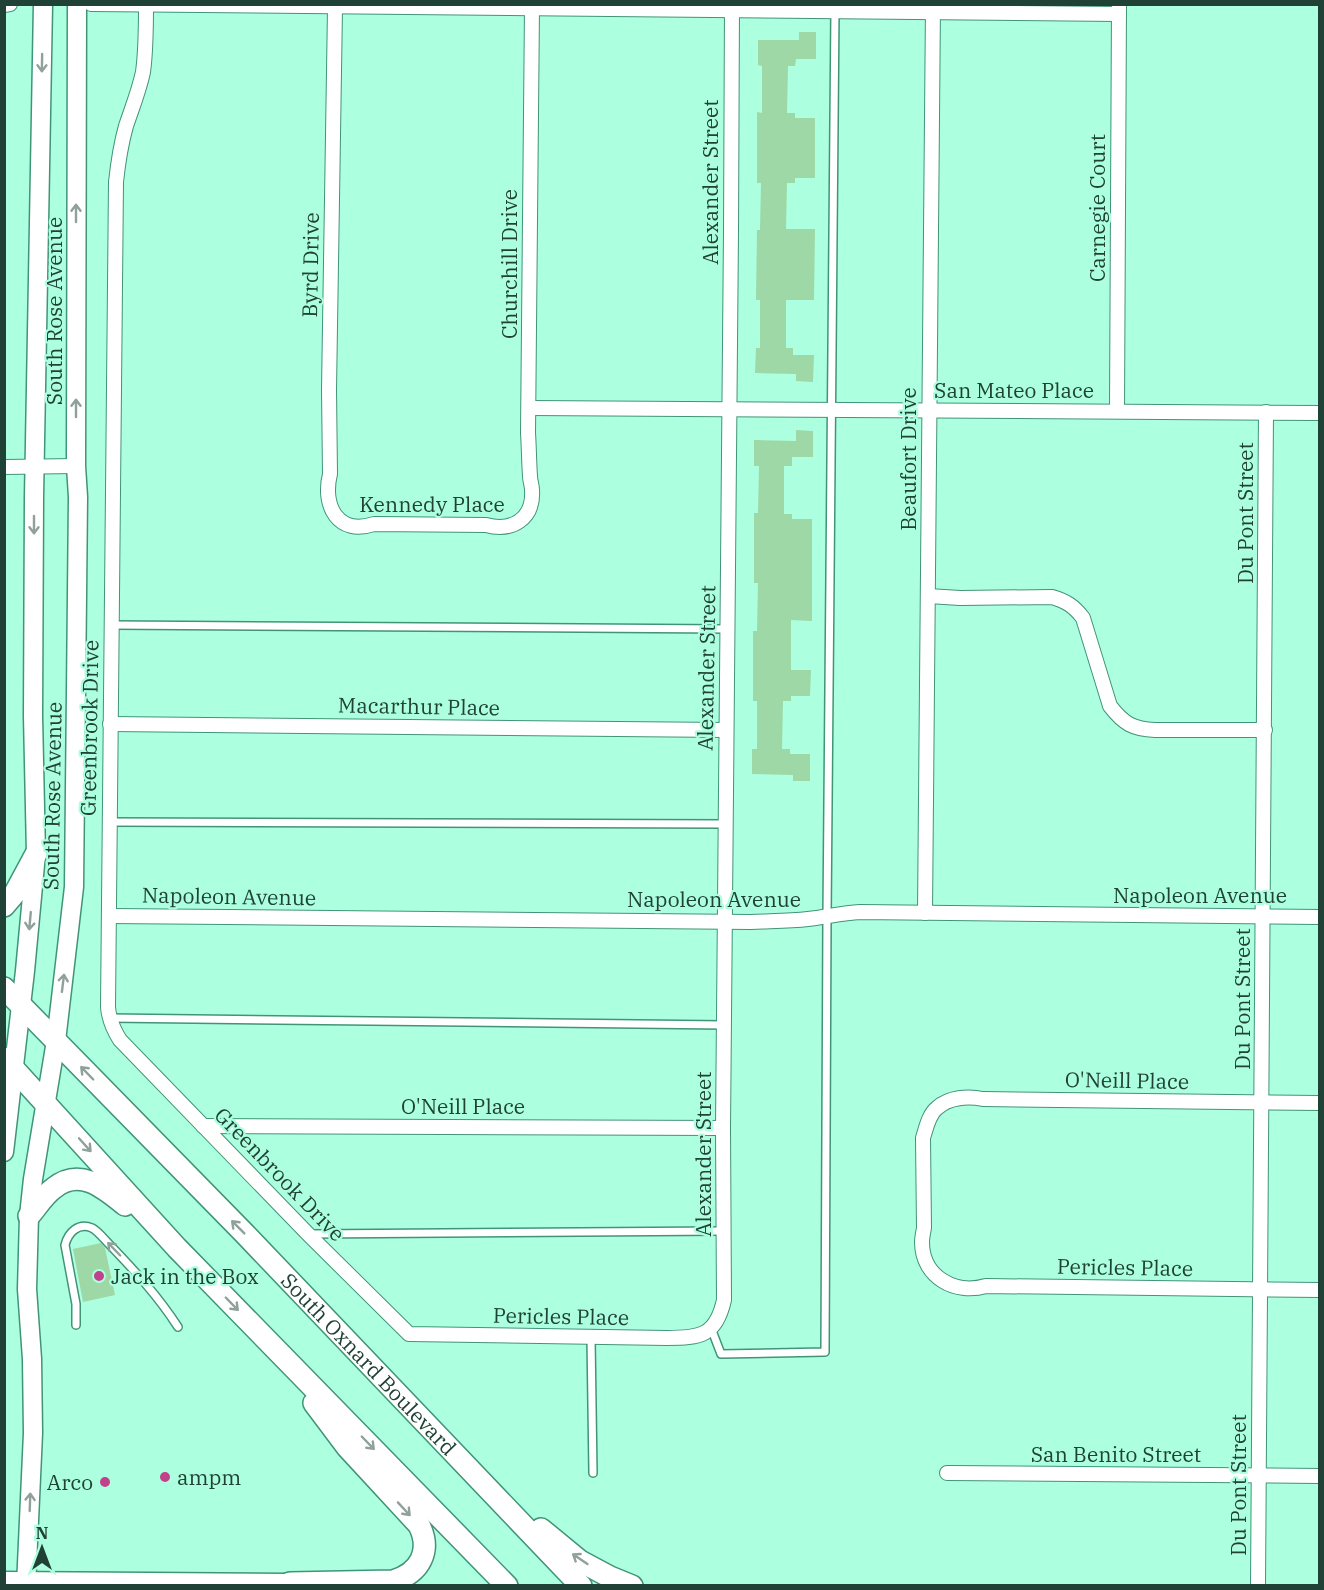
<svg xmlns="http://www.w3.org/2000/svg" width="1324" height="1590" font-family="'IBM Plex Serif',serif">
	<rect width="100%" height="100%" fill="#acffdf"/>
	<!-- building -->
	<g fill="#9dd8a6">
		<polygon points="799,32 816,32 816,59 796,59 795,66 788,66 787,113 795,113 795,118 815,118 815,178 795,178 795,183 787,183 786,229 815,229 814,300 786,300 786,348 793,348 793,355 814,355 813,382 796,381 796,374 755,373 756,348 760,348 760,300 756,300 757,230 760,230 761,183 757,183 757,112 762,113 762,66 758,65 758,40 799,40"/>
		<polygon points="796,430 813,431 813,457 792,457 792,466 784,466 784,514 792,514 792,519 812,519 812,621 791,620 791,670 811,670 810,696 791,696 791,701 783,701 782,749 790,749 790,754 810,754 810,781 793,781 793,775 752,774 752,749 757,749 757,701 753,701 753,631 757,631 758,583 754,583 754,513 758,513 759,466 754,466 754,440 796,441"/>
		<polygon points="101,1243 105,1248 115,1295 83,1302 73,1249"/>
	</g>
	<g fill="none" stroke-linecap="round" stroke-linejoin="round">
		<defs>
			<g id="lane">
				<polyline points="111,625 727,629"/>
				<polyline points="109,822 725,824"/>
				<polyline points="109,1018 724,1025"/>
				<polyline points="311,1234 724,1231"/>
				<path d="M76 1325V1304L65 1245C68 1233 78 1222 92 1228 98 1231 104 1239 109 1244 134 1270 158 1296 178 1327"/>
				<polyline points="711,1328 721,1354 825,1352 827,917 835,9"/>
				<polyline points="591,1338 593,1473"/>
			</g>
			<g id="street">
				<polyline points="91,4 1119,14"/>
				<polyline points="4,5 10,4"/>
				<path d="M146 6C146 28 146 50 143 72 139 91 132 108 126 126 121 144 118 163 116 182L108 1007C109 1020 113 1029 120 1040L308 1234 409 1334 667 1338C700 1338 716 1336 724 1300L723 1128 731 231 732 4"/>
				<path d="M335 8 329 390 330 474C322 506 338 536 374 524L486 525C512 532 534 519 532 490 532 485 530 481 530 476 529 462 529 448 528 433L532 8"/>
				<polyline points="529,408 1320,413"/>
				<polyline points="1117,411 1119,4"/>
				<polyline points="4,467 76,466"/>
				<path d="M928 596 960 598 1052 597C1066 601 1074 606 1083 618L1110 706C1124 724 1133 729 1155 730H1265"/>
				<polyline points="110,724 726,730"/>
				<polyline points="925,913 933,4"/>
				<path d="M109 916 751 922C770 921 789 921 808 919 826 917 842 913 860 912L1320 917"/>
				<path d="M1320 1103 983 1099C968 1096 949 1097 937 1108 929 1114 926 1128 923 1138L924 1228C923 1233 922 1238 922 1242 922 1277 955 1295 986 1286L1320 1290"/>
				<polyline points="203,1126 723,1128"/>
				<polyline points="947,1473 1320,1476"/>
				<polyline points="1258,1586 1266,412"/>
			</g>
			<g id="secondary">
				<polyline points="4,1152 25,971 36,854 33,716 34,497 43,4"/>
				<polyline points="4,1581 290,1583 290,1586"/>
				<polyline points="26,1586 33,1433 32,1359 27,1289 29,1216 33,1179 56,1041 74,887 78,497 76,466 77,4"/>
			</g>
			<g id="primary">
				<polyline points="4,906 15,893 36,854"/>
				<path id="s1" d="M4 988 245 1234 581 1586"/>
				<polyline points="4,1058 177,1248 507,1586"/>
				<path d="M29 1216C37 1207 44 1195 54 1188 80 1167 104 1188 125 1205"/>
				<polyline points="541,1529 580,1561 610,1577 632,1586"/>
				<path d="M290 1583 393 1581C420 1573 432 1551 419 1525L347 1447 314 1403"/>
			</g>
		</defs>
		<!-- lane casing -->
		<use href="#lane" stroke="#429479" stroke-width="10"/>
		<!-- street casing -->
		<use href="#street" stroke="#429479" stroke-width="16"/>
		<!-- secondary casing -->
		<use href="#secondary" stroke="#429479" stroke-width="21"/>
		<!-- primary casing -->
		<use href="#primary" stroke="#429479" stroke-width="24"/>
		<!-- lane -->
		<use href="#lane" stroke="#fff" stroke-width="7"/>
		<!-- street -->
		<use href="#street" stroke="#fff" stroke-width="14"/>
		<!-- secondary -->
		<use href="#secondary" stroke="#fff" stroke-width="18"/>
		<!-- primary -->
		<use href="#primary" stroke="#fff" stroke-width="21"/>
	</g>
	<!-- one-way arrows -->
	<defs><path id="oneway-shaft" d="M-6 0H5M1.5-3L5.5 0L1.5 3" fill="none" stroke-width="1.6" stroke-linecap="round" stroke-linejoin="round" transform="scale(1.5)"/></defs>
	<g stroke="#90a09a">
		<use href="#oneway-shaft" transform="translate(42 63) rotate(91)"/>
		<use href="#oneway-shaft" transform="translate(76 213) rotate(-90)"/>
		<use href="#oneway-shaft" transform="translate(76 408) rotate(-90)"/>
		<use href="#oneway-shaft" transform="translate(34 525) rotate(90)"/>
		<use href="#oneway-shaft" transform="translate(30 921) rotate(95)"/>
		<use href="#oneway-shaft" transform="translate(63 983) rotate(-83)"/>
		<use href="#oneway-shaft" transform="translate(87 1073) rotate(-134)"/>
		<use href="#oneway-shaft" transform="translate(85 1145) rotate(48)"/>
		<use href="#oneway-shaft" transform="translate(238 1227) rotate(-135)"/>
		<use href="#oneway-shaft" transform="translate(114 1249) rotate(-134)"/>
		<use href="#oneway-shaft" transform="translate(232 1304) rotate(46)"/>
		<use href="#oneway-shaft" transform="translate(368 1443) rotate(46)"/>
		<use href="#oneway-shaft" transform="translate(30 1502) rotate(-88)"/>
		<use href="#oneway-shaft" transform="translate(404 1509) rotate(47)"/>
		<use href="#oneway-shaft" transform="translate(580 1559) rotate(-146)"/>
	</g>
	<!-- markers -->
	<g fill="#c1418b" stroke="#acffdf" stroke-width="2">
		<circle cx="99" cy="1276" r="6"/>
		<circle cx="165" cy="1477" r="6"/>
		<circle cx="105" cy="1482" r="6"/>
	</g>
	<g text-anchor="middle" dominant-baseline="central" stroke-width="4.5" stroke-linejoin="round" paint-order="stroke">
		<!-- street labels -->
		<g font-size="21" fill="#204236" stroke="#acffdf">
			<text transform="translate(710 182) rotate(-90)">Alexander Street</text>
			<text transform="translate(1097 208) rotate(-90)">Carnegie Court</text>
			<text transform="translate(509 264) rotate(-90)">Churchill Drive</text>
			<text transform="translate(310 265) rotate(-89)">Byrd Drive</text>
			<text transform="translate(54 311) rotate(-90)">South Rose Avenue</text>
			<text x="1014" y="390">San Mateo Place</text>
			<text transform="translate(908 459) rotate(-90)">Beaufort Drive</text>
			<text x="432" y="504">Kennedy Place</text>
			<text transform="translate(1245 513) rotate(-90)">Du Pont Street</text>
			<text transform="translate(706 668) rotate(-89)">Alexander Street</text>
			<text transform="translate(419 706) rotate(1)">Macarthur Place</text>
			<text transform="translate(89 728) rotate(-89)">Greenbrook Drive</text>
			<text transform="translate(52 796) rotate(-89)">South Rose Avenue</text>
			<text x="1200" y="895">Napoleon Avenue</text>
			<text transform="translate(229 896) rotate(1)">Napoleon Avenue</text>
			<text x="714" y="899">Napoleon Avenue</text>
			<text transform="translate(1242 999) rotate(-90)">Du Pont Street</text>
			<text transform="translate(1127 1080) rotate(1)">O'Neill Place</text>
			<text x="463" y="1106">O'Neill Place</text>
			<text transform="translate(703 1154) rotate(-90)">Alexander Street</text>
			<text transform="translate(280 1174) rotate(46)">Greenbrook Drive</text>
			<text transform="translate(1125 1267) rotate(1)">Pericles Place</text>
			<text transform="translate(561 1316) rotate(1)">Pericles Place</text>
			<text stroke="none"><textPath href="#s1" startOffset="524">South Oxnard Boulevard</textPath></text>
			<text x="1116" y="1454">San Benito Street</text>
			<text transform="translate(1238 1485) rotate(-90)">Du Pont Street</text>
		</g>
		<!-- poi labels -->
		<g font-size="21" fill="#204236" stroke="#acffdf" text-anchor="start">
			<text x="111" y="1276">Jack in the Box</text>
			<text x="177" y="1477">ampm</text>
			<text x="93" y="1482" text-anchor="end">Arco</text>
		</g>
	</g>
	<!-- border -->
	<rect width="1324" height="1590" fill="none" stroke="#204236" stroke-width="12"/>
	<!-- north arrow -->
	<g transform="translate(42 1548)" stroke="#acffdf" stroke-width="4.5" paint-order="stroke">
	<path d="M0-4.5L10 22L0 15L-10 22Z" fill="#204236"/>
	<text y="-9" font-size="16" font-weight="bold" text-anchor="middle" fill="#204236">N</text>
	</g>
</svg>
